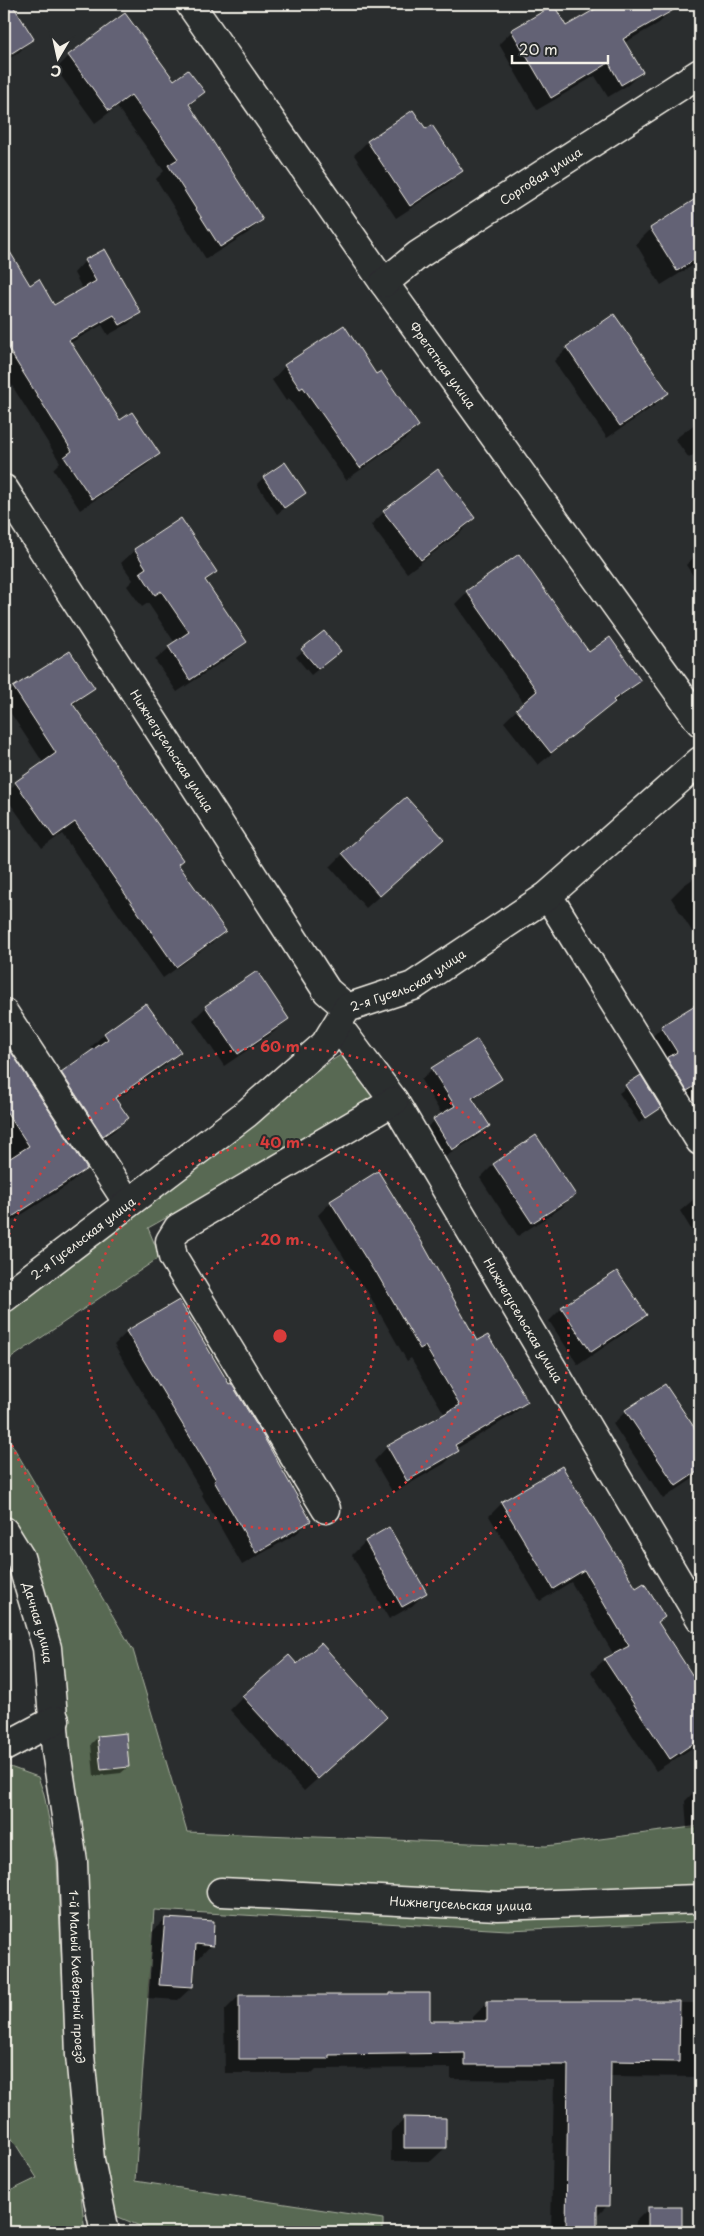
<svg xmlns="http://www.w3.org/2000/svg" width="704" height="2236" font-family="'Playpen Sans',sans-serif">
	<rect width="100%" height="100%" fill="#2a2d2e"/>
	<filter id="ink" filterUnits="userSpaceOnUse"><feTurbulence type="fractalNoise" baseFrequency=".02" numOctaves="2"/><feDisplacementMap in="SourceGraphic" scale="10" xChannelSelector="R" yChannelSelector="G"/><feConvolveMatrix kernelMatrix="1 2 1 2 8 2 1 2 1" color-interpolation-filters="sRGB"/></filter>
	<g filter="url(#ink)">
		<!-- green -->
		<g fill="#586952" stroke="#a6ad9d">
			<polygon points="344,1053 382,1097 148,1228 160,1257 4,1363 4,1314 331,1061"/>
			<polygon points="4,1431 133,1650 187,1832 546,1846 700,1826 700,1922 508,1930 154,1910 135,2181 383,2219 383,2232 154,2232 116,2216 97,2162 26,1548 4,1510"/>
			<polygon points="10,1767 38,1777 44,1794 57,1862 66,2057 75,2166 81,2195 85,2232 4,2232 4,2194 37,2178 4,2126 4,1770"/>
		</g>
		<!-- shadow -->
		<g fill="#0007">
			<polygon points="4,4 10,4 32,39 19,52 4,62 4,60 19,50 19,47 4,57"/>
			<polygon points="600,4 668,4 672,10 659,23 624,43 641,72 628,85 608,97 595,76 537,110 499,44 512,31 566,27 602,6"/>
			<polygon points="69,56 204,92 189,106 261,220 248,233 206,259 156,179 164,171 117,107 95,123 56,69"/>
			<polygon points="412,112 425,131 461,170 448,184 396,218 354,155 367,142"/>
			<polygon points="700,198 700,261 661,285 636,244 651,229"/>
			<polygon points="4,245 30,286 53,306 83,290 74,273 85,261 139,313 128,324 108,335 102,325 70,343 120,421 158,454 147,465 80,510 53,469 60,462 4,373"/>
			<polygon points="343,327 376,376 418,426 405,439 346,480 289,399 286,401 272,380 285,366"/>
			<polygon points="567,348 667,393 654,406 607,438 554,361"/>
			<polygon points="700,420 700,450 689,458 675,439"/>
			<polygon points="263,478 304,493 277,514 257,484"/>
			<polygon points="384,512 474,518 461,532 407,573 371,525"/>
			<polygon points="180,520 215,572 205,582 245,642 232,655 177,692 155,660 175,643 148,603 142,607 127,586 133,580 121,563 135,550"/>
			<polygon points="700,551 700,586 686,565"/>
			<polygon points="467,592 588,654 640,681 538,765 504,722 524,703 455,604"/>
			<polygon points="324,633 333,657 311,675 296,657"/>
			<polygon points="4,637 10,646 4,652"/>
			<polygon points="14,688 93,688 73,705 177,865 224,931 212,943 163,978 62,834 42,848 4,795 16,783 44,764 4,703 4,699"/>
			<polygon points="429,852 366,908 330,867 343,854"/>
			<polygon points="700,874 700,944 671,898 684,885"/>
			<polygon points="700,1002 700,1130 649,1040 662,1027"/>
			<polygon points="146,1004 179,1051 166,1065 115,1100 127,1118 114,1131 89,1148 49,1086 62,1073 93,1050 91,1047 104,1034"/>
			<polygon points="206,1007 287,1019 274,1032 224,1066 193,1020"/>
			<polygon points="4,1044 86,1169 71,1183 4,1226 4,1163 12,1158 4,1145"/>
			<polygon points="432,1069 500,1078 489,1089 472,1100 488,1126 477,1137 440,1160 422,1131 442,1115 421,1080"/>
			<polygon points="640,1077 659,1108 639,1123 619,1093"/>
			<polygon points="536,1137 574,1194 561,1208 518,1236 480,1178 493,1165"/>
			<polygon points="700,1194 700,1244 680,1211"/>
			<polygon points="331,1202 477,1343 526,1402 513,1415 456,1449 457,1451 444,1464 393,1493 374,1461 387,1447 445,1415 411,1358 407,1361 363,1284 361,1285 318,1215"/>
			<polygon points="4,1254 8,1259 4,1263"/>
			<polygon points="179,1302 309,1521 296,1534 242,1565 202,1495 203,1494 114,1345 127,1332"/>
			<polygon points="562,1308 645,1315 632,1328 578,1365 549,1321"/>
			<polygon points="665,1385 700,1438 700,1474 663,1499 613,1424 626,1411"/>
			<polygon points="502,1503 635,1590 663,1617 657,1623 700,1690 700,1743 656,1771 591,1672 604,1660 614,1655 571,1582 540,1601 489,1516"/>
			<polygon points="365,1542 425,1593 412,1606 389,1619 352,1555"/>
			<polygon points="297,1666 372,1730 304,1791 230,1710 243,1697"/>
			<polygon points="98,1737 128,1767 121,1773 94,1776 91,1744"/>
			<polygon points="698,1788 700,1788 700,1828 687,1829 685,1801"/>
			<polygon points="165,1919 211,1945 198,1959 194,1958 192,1987 178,2000 147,1998 152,1932"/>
			<polygon points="239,1996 429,2022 473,2023 473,2017 488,2002 700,2003 700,2077 610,2076 607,2206 596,2217 596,2232 551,2232 554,2080 451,2079 451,2068 316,2069 312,2073 225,2073 224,2011"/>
			<polygon points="405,2119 445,2148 431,2161 391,2161 391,2132"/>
			<polygon points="649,2208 681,2208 681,2232 635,2232 636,2221"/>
		</g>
		<!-- building -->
		<g fill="#636274" stroke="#f4f1e8">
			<polygon points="4,4 12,4 34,39 4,58"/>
			<polygon points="604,4 684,4 623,39 643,72 621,85 609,63 551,98 511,30 554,5 566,26"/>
			<polygon points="125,13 174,80 188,70 205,92 189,104 263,220 220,247 168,165 178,159 131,95 109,111 68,55"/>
			<polygon points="413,110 426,129 432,125 463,171 410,206 367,141"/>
			<polygon points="700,196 700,256 677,271 650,228"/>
			<polygon points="4,242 30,285 39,279 54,305 96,281 84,260 105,249 141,313 120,325 114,315 69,340 120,420 132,412 160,454 92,499 64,457 72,451 4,342"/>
			<polygon points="614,314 669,393 620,426 566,347"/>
			<polygon points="344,325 376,374 381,371 419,426 360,468 303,387 300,389 284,365"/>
			<polygon points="285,462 306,493 284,508 263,477"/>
			<polygon points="438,469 475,518 421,560 383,511"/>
			<polygon points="181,518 217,572 205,580 247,642 190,680 168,646 189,632 161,591 155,595 140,572 146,568 134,549"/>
			<polygon points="519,554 589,652 610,637 641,681 613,700 615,702 551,753 516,709 537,691 466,591"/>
			<polygon points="324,631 341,651 318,669 301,649"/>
			<polygon points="70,651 95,688 72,703 183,860 178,864 226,931 176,967 75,822 54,837 15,782 56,753 13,687"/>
			<polygon points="406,797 444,839 380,896 342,853"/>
			<polygon points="257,971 289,1019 238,1054 205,1006"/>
			<polygon points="700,1002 700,1090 697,1085 687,1091 667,1058 677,1052 661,1026"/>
			<polygon points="146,1003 181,1052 115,1098 129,1118 103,1136 61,1072 108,1039 104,1033"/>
			<polygon points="477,1039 502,1079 472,1098 490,1126 452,1150 433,1119 455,1106 431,1068"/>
			<polygon points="4,1041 87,1169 4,1222 4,1162 29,1146 4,1108"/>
			<polygon points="641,1075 661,1108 646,1118 625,1085"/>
			<polygon points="536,1135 576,1195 532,1223 493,1164"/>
			<polygon points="378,1171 423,1244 477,1341 488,1335 528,1402 455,1445 459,1451 407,1481 387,1446 460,1405 425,1346 420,1349 376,1272 375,1273 330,1201"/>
			<polygon points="617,1271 647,1315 591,1352 561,1307"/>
			<polygon points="179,1300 229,1384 231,1383 262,1434 311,1521 256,1553 214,1481 216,1480 126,1331"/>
			<polygon points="665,1384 700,1436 700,1470 676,1486 625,1410"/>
			<polygon points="562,1466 636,1588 644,1583 665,1617 658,1622 700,1687 700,1739 670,1759 604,1659 629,1646 584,1570 553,1589 501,1502"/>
			<polygon points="389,1527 427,1593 402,1607 365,1541"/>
			<polygon points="321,1643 387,1717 318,1779 242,1696 289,1655 297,1664"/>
			<polygon points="126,1733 129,1767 101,1770 97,1736"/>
			<polygon points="165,1918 214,1921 213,1946 196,1944 193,1987 159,1985"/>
			<polygon points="390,1993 430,1993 430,2021 487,2021 487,2001 680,2001 679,2062 611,2061 609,2206 597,2206 597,2232 566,2232 568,2065 465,2065 465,2053 329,2055 329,2059 239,2059 239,1995 390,1995"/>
			<polygon points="404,2117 446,2118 446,2148 404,2148"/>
			<rect x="648" y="2207" width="34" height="25"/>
		</g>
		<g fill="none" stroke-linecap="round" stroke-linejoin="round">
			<defs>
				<g id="minor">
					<path id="s1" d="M190 4 384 283 700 722"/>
					<path id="s2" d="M384 283 418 255 700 73"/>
					<path id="s3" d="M4 489 327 991 347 1008"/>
					<polyline points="546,897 555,907 700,1141"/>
					<polyline points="4,1013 128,1203"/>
					<path id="s4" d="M338 1026 394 1101 700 1618"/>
					<path id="s5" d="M4 1298 247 1113 325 1044 347 1008 413 986 546 897 700 761"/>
					<polyline points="326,1509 173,1257 170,1241 178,1228 394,1101"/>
					<path id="s6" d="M4 1531 20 1557 47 1648 56 1751 73 1862 80 2055 90 2160 105 2232"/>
					<polyline points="4,1747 55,1720"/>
					<path id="s7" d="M221 1892 498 1906 700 1899"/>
				</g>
			</defs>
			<!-- minor casing -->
			<use href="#minor" stroke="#f4f1e8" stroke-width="31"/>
			<!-- minor -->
			<use href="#minor" stroke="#2a2d2e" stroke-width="28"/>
		</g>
	</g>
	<!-- distance rings -->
	<g fill="none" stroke="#d93c3b" stroke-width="2.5" stroke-dasharray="2.5 5">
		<circle cx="280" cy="1336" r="96"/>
		<circle cx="280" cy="1336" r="193"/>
		<path d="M4 1249A289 289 0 1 1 4 1423"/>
	</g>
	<g text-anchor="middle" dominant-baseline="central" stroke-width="4" stroke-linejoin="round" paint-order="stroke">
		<!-- street labels -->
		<g font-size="12" fill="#f4f1e8" stroke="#2a2d2e">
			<text stroke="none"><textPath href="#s2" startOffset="190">Сорговая улица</textPath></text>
			<text stroke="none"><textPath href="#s1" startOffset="441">Фрегатная улица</textPath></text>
			<text stroke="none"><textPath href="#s3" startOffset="311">Нижнегусельская улица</textPath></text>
			<text stroke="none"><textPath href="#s5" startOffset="519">2-я Гусельская улица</textPath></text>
			<text stroke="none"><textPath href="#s5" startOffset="99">2-я Гусельская улица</textPath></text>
			<text stroke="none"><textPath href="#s4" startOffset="348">Нижнегусельская улица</textPath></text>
			<text stroke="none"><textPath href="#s6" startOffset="99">Дачная улица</textPath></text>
			<text stroke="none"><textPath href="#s7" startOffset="240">Нижнегусельская улица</textPath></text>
			<text stroke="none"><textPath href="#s6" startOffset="456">1-й Малый Клеверный проезд</textPath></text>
		</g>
	</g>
	<circle cx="280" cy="1336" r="8" fill="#d93c3b" stroke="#2a2d2e" stroke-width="2.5"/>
	<g font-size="15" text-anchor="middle" font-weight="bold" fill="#d93c3b" stroke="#2a2d2e" stroke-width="4" stroke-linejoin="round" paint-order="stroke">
		<text x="280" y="1052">60 m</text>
		<text x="280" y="1148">40 m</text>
		<text x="280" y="1245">20 m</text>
	</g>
	<!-- margin -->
	<rect width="704" height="2236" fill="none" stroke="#2a2d2e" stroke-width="20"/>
	<rect x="10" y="10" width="684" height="2216" fill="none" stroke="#f4f1e8" stroke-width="2" filter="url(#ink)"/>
	<!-- north arrow -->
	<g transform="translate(58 58) rotate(189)" stroke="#2a2d2e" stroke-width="4" paint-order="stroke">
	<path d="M0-4L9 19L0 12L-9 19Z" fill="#f4f1e8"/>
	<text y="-8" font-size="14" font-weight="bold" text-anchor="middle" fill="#f4f1e8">С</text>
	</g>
	<!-- scale -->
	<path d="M512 55v8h96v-8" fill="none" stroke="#f4f1e8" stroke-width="2.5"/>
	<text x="519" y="55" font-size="15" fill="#f4f1e8" stroke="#2a2d2e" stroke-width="4" paint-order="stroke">20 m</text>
</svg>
